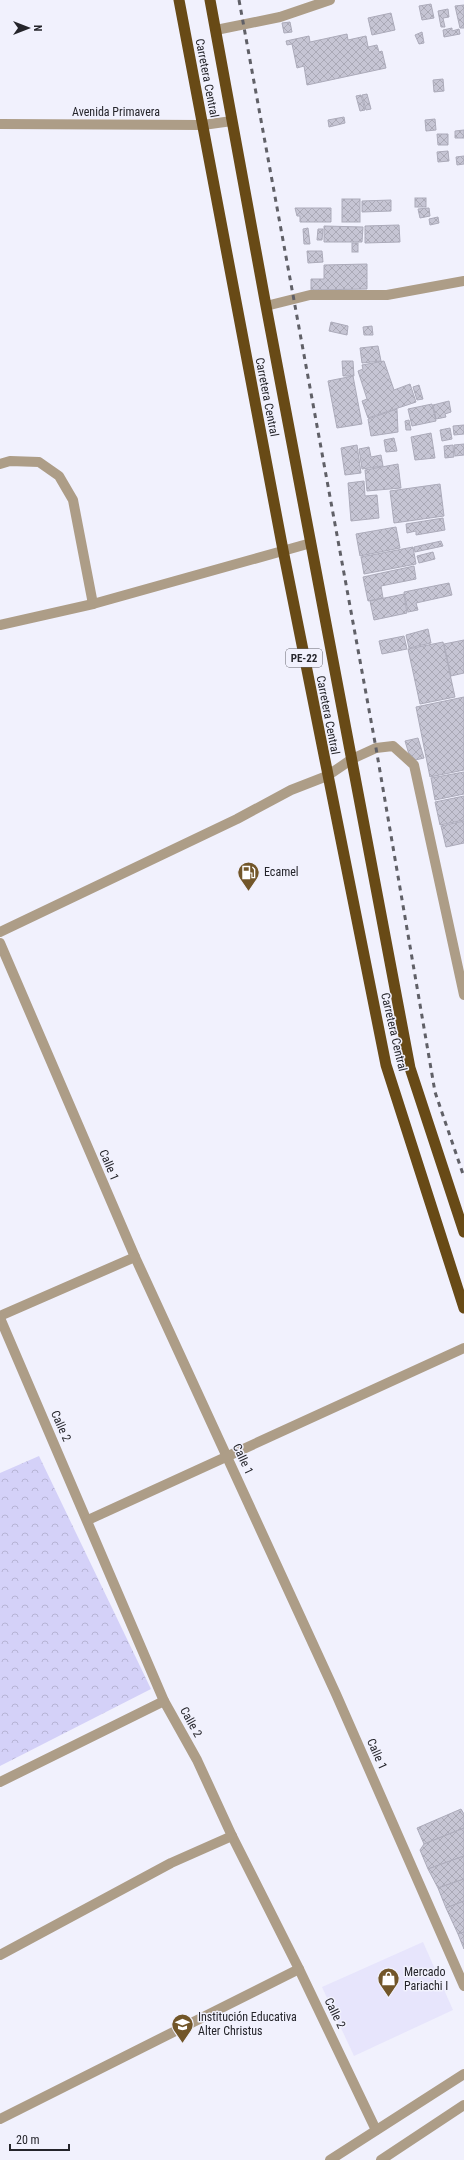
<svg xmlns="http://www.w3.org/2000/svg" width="464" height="2160" font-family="'Roboto Condensed',sans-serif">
	<defs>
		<pattern id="forest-crowns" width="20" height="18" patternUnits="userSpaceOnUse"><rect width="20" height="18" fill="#d4d1f8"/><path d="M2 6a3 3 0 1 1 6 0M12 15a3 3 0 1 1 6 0" fill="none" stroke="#b6b3d5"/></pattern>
		<pattern id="building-cross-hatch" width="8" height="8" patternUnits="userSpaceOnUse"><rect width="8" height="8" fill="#c6c5d4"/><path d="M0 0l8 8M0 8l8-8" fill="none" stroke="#aaa9b6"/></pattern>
	</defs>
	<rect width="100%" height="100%" fill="#f1f1fd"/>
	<!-- built -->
	<polygon fill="#e7e5fc" points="423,1942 453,2010 354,2056 322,1987"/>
	<!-- forest -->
	<polygon fill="url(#forest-crowns)" points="39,1456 151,1689 0,1766 0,1473"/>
	<!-- building -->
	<g fill="url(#building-cross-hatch)" stroke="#acabba">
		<polygon points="431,4 434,18 422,20 419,6"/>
		<polygon points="464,5 464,28 460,28 455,6"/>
		<polygon points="448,9 449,17 443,18 445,27 441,27 438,11"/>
		<polygon points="391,13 395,30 372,35 368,18"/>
		<polygon points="290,22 292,32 284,33 282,23"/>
		<polygon points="452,28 452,31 459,29 460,34 444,37 443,30"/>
		<polygon points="422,32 424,43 419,44 415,35"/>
		<polygon points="347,34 348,40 366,36 368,47 377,45 379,52 382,51 386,68 307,85 304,66 297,68 292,44 287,45 286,41 309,36 310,42"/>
		<polygon points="443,79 444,91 434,92 433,80"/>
		<polygon points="367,94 371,109 366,110 362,95"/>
		<polygon points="361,95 365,110 360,111 356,96"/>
		<polygon points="344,117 345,123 329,127 328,120"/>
		<polygon points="435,119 436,130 426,131 425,120"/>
		<polygon points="464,130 464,138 455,138 455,131"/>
		<polygon points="437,134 448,134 448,145 438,145"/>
		<polygon points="448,151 449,161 438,162 437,152"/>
		<polygon points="464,156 464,164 457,165 456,157"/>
		<rect x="415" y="198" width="11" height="9"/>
		<rect x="342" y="199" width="18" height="23"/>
		<polygon points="391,200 391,211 362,212 362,201"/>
		<polygon points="295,208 331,208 331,222 300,222 300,216 297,216"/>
		<polygon points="429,208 430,216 420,218 418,209"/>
		<polygon points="438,217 439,223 430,225 429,219"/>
		<polygon points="399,225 400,242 365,243 365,226"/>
		<polygon points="324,226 363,227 362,242 324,242"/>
		<polygon points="308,228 310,244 304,244 303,229"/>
		<polygon points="318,229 323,229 322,240 317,240"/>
		<rect x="352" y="243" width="6" height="9"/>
		<polygon points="307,251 322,251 323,262 308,263"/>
		<polygon points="367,264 367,289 311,290 311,279 324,279 324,265"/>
		<polygon points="331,322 348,326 347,335 329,331"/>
		<polygon points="372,326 373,335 364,335 363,327"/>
		<polygon points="378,346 381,361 362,363 360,348"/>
		<polygon points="342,361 353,361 354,376 343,376"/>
		<polygon points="384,361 394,390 410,384 416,402 368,418 362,401 367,399 358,371 363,369 362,365"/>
		<polygon points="353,376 362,424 337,428 328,381"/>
		<polygon points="419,385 423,399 417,400 413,387"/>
		<polygon points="449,401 451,412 445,414 446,417 436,419 433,405"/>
		<polygon points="432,404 436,421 412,426 408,409"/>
		<polygon points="397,409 398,432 371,436 368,419"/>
		<polygon points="409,420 411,430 406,430 405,421"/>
		<polygon points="464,425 464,434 454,435 453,426"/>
		<polygon points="450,428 452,439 442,441 440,430"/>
		<polygon points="431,433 435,458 415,460 411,437"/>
		<polygon points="394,438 397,451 386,452 384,440"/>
		<polygon points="464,444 464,455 455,456 454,445"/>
		<polygon points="357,445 361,473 345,475 341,448"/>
		<polygon points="453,445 454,457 445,458 444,446"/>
		<polygon points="369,447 371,457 381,455 383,466 362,469 359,449"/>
		<polygon points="398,464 401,488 367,491 365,470"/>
		<polygon points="364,481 365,496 377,495 379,518 351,521 348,483"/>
		<polygon points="440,484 444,516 394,523 390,491"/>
		<polygon points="443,518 445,530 416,535 416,531 407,533 406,524"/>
		<polygon points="396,527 400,548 360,556 356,534"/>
		<polygon points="441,541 443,546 415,552 414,547"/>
		<polygon points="413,547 416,564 364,574 361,557"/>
		<polygon points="433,552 435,559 419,563 417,556"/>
		<polygon points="414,566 416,579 381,586 383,598 368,601 363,577"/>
		<polygon points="449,583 452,595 416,603 418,610 408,612 404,592"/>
		<polygon points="404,594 407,613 374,620 370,601"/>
		<polygon points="428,629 431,643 409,648 406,635"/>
		<polygon points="404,636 407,649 382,654 379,641"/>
		<polygon points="464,640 464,673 451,676 444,644"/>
		<polygon points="443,642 455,697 420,704 408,649"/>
		<polygon points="464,697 464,770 430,777 416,707"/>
		<polygon points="418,738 424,758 411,761 405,741"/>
		<polygon points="464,772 464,794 435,800 431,778"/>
		<polygon points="464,796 464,820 440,825 435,802"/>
		<polygon points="464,821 464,843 446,847 441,826"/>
		<polygon points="461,1809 464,1814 464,1828 424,1844 417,1828"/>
		<polygon points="464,1828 464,1856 428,1869 420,1850 424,1844"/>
		<polygon points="464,1856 464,1879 438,1888 428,1869"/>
		<polygon points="464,1879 464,1901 446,1908 438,1888"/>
		<polygon points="464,1901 464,1932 458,1934 446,1908"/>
		<polygon points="464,1932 464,1949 458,1934"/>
	</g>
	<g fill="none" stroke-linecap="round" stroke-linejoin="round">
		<!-- minor -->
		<g stroke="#ad9d87" stroke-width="10">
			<polyline points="216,30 280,17 330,0"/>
			<polyline points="0,124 203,125 232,121"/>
			<polyline points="266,306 310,295 387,295 464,281"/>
			<polyline points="0,464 10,461 39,462 59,476 73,500 93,604"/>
			<polyline points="0,625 93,604 311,543"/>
			<polyline points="0,932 237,819 291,790 327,776 352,759 376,748 393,746 414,765 464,995"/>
			<polyline points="0,943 135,1257 336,1694 464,1986"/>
			<polyline points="0,1316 135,1257"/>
			<polyline points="0,1318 164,1701 197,1760 232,1836 299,1969 376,2130"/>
			<polyline points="88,1520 464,1348"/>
			<polyline points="0,1782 164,1701"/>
			<polyline points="0,1955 171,1863 232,1836"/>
			<polyline points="0,2119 299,1969"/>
		</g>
		<!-- tertiary -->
		<g stroke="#ad9d87" stroke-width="10">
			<polyline points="330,2160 464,2074"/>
			<polyline points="381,2160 464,2105"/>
		</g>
		<!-- trunk -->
		<g stroke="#684a16" stroke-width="11">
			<polyline points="179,0 283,550 386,1065 464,1308"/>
			<polyline points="210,0 266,306 410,1068 464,1232"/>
		</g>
		<!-- rail -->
		<polyline stroke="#606067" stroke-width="3" stroke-dasharray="5 5" stroke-linecap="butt" points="239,0 376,748 435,1092 464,1177"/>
	</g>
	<!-- icons -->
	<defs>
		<symbol id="fuel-pin" viewBox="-11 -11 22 30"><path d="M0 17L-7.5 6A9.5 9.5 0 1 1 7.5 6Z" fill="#725629" stroke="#f1f1fd"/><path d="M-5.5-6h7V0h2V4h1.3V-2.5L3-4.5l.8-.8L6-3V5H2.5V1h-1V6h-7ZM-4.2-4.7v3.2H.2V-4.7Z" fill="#fff"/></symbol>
		<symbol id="shop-pin" viewBox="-11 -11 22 30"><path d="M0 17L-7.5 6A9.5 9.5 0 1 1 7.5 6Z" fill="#725629" stroke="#f1f1fd"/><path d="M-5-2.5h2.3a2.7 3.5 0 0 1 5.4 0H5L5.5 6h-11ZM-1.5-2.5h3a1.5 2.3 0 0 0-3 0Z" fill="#fff"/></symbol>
		<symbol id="school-pin" viewBox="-11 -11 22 30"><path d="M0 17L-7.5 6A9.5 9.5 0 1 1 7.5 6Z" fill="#725629" stroke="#f1f1fd"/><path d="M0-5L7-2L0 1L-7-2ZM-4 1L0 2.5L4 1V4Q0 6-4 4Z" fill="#fff"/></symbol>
	</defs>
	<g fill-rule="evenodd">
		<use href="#fuel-pin" x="236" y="860" width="25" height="34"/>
		<use href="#shop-pin" x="376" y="1966" width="25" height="34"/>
		<use href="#school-pin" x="170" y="2012" width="25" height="34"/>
	</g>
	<g text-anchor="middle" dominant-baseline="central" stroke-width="3" stroke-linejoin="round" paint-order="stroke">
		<!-- shield labels -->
		<rect fill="#f1f1fd" stroke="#62626a" stroke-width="1" x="286" y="649" width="36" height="18" rx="3"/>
		<g font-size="11" font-weight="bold" fill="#25252b">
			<text x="304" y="658">PE-22</text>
		</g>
		<!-- street labels -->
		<g font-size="12" fill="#25252b" stroke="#f1f1fd">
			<text transform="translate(207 78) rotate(79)">Carretera Central</text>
			<text x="116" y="112">Avenida Primavera</text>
			<text transform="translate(267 397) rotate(79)">Carretera Central</text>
			<text transform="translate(328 715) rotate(79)">Carretera Central</text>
			<text transform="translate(394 1032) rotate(77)">Carretera Central</text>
			<text transform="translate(109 1165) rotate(67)">Calle 1</text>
			<text transform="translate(61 1426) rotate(66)">Calle 2</text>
			<text transform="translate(243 1459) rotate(65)">Calle 1</text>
			<text transform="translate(191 1722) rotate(61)">Calle 2</text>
			<text transform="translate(377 1754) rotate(66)">Calle 1</text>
			<text transform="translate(335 2013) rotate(64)">Calle 2</text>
		</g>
		<!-- poi labels -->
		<g font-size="12" fill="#25252b" stroke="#f1f1fd" text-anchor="start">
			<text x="264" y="872">Ecamel</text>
			<text x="404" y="1972">Mercado<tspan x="404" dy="14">Pariachi I</tspan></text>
			<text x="198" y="2017">Institución Educativa<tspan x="198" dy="14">Alter Christus</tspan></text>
		</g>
	</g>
	<!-- north arrow -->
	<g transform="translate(28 28) rotate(90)" stroke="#f1f1fd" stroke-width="3" paint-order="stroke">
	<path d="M0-3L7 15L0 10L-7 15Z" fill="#25252b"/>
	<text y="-6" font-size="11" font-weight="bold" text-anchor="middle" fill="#25252b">N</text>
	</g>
	<!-- scale -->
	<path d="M10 2144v6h59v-6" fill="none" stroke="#25252b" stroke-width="2"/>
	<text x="16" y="2144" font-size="12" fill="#25252b" stroke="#f1f1fd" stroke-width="3" paint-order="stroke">20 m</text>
</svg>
